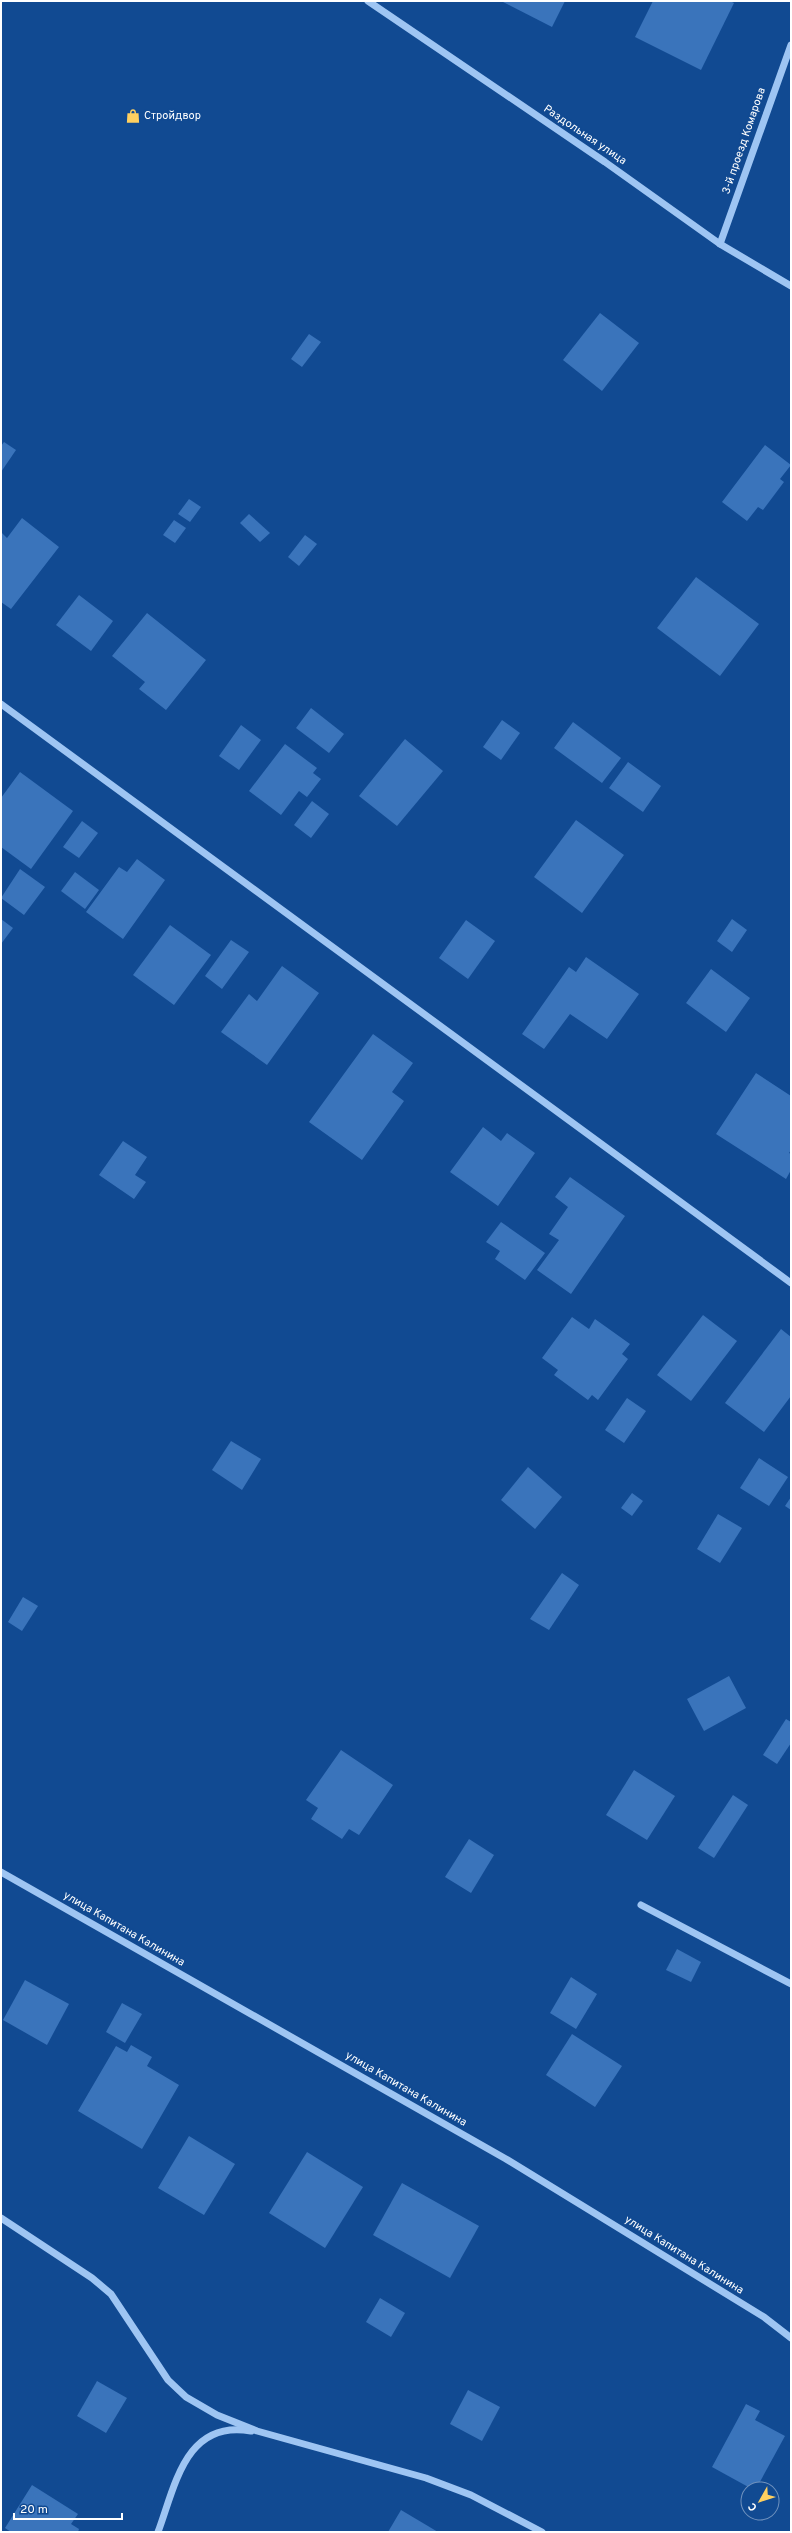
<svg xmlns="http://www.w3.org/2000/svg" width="792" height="2533" font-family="Overpass,sans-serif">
	<rect width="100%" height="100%" fill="#114a92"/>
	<!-- building -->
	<g fill="#3a74bb">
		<polygon points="501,1 565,1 552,27"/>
		<polygon points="653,1 730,1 734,3 701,70 635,37"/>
		<polygon points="600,313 639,343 602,391 563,360"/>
		<polygon points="309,334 321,342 302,367 291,359"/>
		<polygon points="4,442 16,450 1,472 1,446"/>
		<polygon points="765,445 791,465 780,479 784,482 763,510 758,507 747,521 722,502"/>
		<polygon points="189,499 201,507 190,522 178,514"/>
		<polygon points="249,514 270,533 260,542 240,523"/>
		<polygon points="22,518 59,547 11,609 1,602 1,532 7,538"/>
		<polygon points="174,520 186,528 175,543 163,535"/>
		<polygon points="305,535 317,544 299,566 288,557"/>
		<polygon points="696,577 759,624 720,676 657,628"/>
		<polygon points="79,595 113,621 91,651 56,625"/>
		<polygon points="147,613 206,660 166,710 139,689 145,682 112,656"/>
		<polygon points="311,708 344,734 329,753 296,728"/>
		<polygon points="502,720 520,733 501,760 483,747"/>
		<polygon points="573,722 621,758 602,783 554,748"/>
		<polygon points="241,725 261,740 239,770 219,756"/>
		<polygon points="405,739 443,771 397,826 359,796"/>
		<polygon points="285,744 317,768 313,773 321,779 307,797 299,791 281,815 249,791"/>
		<polygon points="628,762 661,786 643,812 609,788"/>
		<polygon points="20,772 73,811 31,869 1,847 1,798"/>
		<polygon points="312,801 329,814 311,838 294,825"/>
		<polygon points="576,820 624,855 582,913 534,877"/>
		<polygon points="82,821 98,833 79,858 63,847"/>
		<polygon points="137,859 165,880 123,939 86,912 119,867 127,872"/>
		<polygon points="20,869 45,887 24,915 1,898"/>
		<polygon points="75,872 99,890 85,909 61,891"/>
		<polygon points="1,919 13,928 1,944"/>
		<polygon points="732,919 747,930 732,952 717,941"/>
		<polygon points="466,920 495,941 468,979 439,958"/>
		<polygon points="170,925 211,955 174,1005 133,975"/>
		<polygon points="231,940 249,952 222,989 205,976"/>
		<polygon points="586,957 639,994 607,1039 570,1014 544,1049 522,1034 569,967 576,972"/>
		<polygon points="282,966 319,993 267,1065 221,1032 249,994 257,1001"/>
		<polygon points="711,969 750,998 726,1032 686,1003"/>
		<polygon points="373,1034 413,1063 392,1092 404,1101 362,1160 309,1122"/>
		<polygon points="756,1073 791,1096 791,1150 789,1153 791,1154 791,1170 786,1179 716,1134"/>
		<polygon points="483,1127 501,1141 507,1133 535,1153 498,1206 450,1172"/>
		<polygon points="123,1141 147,1157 135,1175 146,1182 134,1199 99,1175"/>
		<polygon points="570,1177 625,1216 571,1294 537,1270 559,1240 549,1234 568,1207 555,1197"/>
		<polygon points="501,1222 545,1253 525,1280 495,1259 500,1251 486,1242"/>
		<polygon points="703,1315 737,1341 691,1401 657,1375"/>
		<polygon points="572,1317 589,1329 595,1319 630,1344 622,1354 628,1359 598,1400 592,1395 588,1400 554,1375 558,1370 542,1358"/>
		<polygon points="781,1329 791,1337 791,1396 764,1432 725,1403"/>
		<polygon points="627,1398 646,1411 624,1443 605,1430"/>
		<polygon points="231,1441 261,1459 242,1490 212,1470"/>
		<polygon points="759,1458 788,1477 769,1506 740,1488"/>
		<polygon points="528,1467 562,1497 535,1529 501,1500"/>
		<polygon points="632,1493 643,1501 632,1516 621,1508"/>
		<polygon points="791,1497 791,1510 785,1506"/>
		<polygon points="718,1514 742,1528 720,1563 697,1549"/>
		<polygon points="562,1573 579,1585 549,1630 530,1619"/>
		<polygon points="23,1597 38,1606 22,1631 8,1622"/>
		<polygon points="729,1676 746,1708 704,1731 687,1699"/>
		<polygon points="786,1719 791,1722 791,1743 777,1764 763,1755"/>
		<polygon points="341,1750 393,1785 359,1835 349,1829 342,1839 311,1819 318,1808 306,1800"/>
		<polygon points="634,1770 675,1796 647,1840 606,1815"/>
		<polygon points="733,1795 748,1805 714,1858 698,1848"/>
		<polygon points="469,1839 494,1855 471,1893 445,1877"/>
		<polygon points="677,1949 701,1962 691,1982 666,1970"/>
		<polygon points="571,1977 597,1994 576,2029 550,2013"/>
		<polygon points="25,1980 69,2004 47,2045 3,2020"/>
		<polygon points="122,2003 142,2014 125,2043 106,2032"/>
		<polygon points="572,2034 622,2066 595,2107 546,2075"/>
		<polygon points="131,2045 152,2057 147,2066 179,2085 142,2149 78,2111 116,2046 127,2052"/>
		<polygon points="189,2136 235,2164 204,2215 158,2188"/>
		<polygon points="307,2152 363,2187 325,2248 269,2213"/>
		<polygon points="402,2183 479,2226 450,2278 373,2235"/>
		<polygon points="380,2298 405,2313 391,2337 366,2322"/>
		<polygon points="97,2381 127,2398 106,2433 77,2416"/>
		<polygon points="468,2390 500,2407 482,2441 450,2424"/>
		<polygon points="746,2404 760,2411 755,2420 785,2436 756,2489 752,2489 712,2467"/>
		<polygon points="32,2485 78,2514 71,2524 79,2529 78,2532 11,2532 5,2528"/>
		<polygon points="401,2510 438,2532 388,2532"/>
	</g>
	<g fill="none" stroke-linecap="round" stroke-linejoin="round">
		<!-- minor -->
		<g stroke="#9ec5f3" stroke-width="7">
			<polyline points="368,1 605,162 720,244 791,286"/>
			<polyline points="720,244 791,45"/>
			<polyline points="1,704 791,1283"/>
			<polyline points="1,1872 506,2159 764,2317 791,2338"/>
			<polyline points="641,1905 791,1984"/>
			<polyline points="1,2218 92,2278 111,2294 168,2380 186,2397 217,2415 257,2431 426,2478 471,2495 542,2532"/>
			<path d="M158 2532C175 2487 185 2419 251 2431"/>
		</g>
	</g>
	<!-- icons -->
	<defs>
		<symbol id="shop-bare" viewBox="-9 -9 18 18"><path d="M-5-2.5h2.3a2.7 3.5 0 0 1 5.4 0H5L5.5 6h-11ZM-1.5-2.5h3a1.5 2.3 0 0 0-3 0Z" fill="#ffd060" stroke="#114a92" stroke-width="2.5" paint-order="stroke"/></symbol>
	</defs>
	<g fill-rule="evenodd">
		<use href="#shop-bare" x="123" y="106" width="20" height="20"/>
	</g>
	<g text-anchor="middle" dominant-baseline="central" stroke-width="4" stroke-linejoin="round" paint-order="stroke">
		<!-- poi labels -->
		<g font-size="11" fill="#fff" stroke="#114a92" text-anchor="start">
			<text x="144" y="116">Стройдвор</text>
		</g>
		<!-- street labels -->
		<g font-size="11" fill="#fff" stroke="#114a92">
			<text transform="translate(585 135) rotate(34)">Раздольная улица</text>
			<text transform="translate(744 141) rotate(-71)">3-й проезд Комарова</text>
			<text transform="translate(124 1929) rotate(30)">улица Капитана Калинина</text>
			<text transform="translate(406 2089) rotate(30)">улица Капитана Калинина</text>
			<text transform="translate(684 2255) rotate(32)">улица Капитана Калинина</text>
		</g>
	</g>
	<!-- border -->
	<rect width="792" height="2533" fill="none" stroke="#ffffff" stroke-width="4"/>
	<!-- north arrow -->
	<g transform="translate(760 2501) rotate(231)"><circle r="19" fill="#114a92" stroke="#7092be"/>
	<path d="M0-3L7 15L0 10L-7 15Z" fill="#ffd060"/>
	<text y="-6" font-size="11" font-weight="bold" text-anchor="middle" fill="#ffffff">С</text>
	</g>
	<!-- scale -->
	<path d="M14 2513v6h108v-6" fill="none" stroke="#ffffff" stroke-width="2"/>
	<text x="20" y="2513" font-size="12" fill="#ffffff" stroke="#114a92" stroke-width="3" paint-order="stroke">20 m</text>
</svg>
